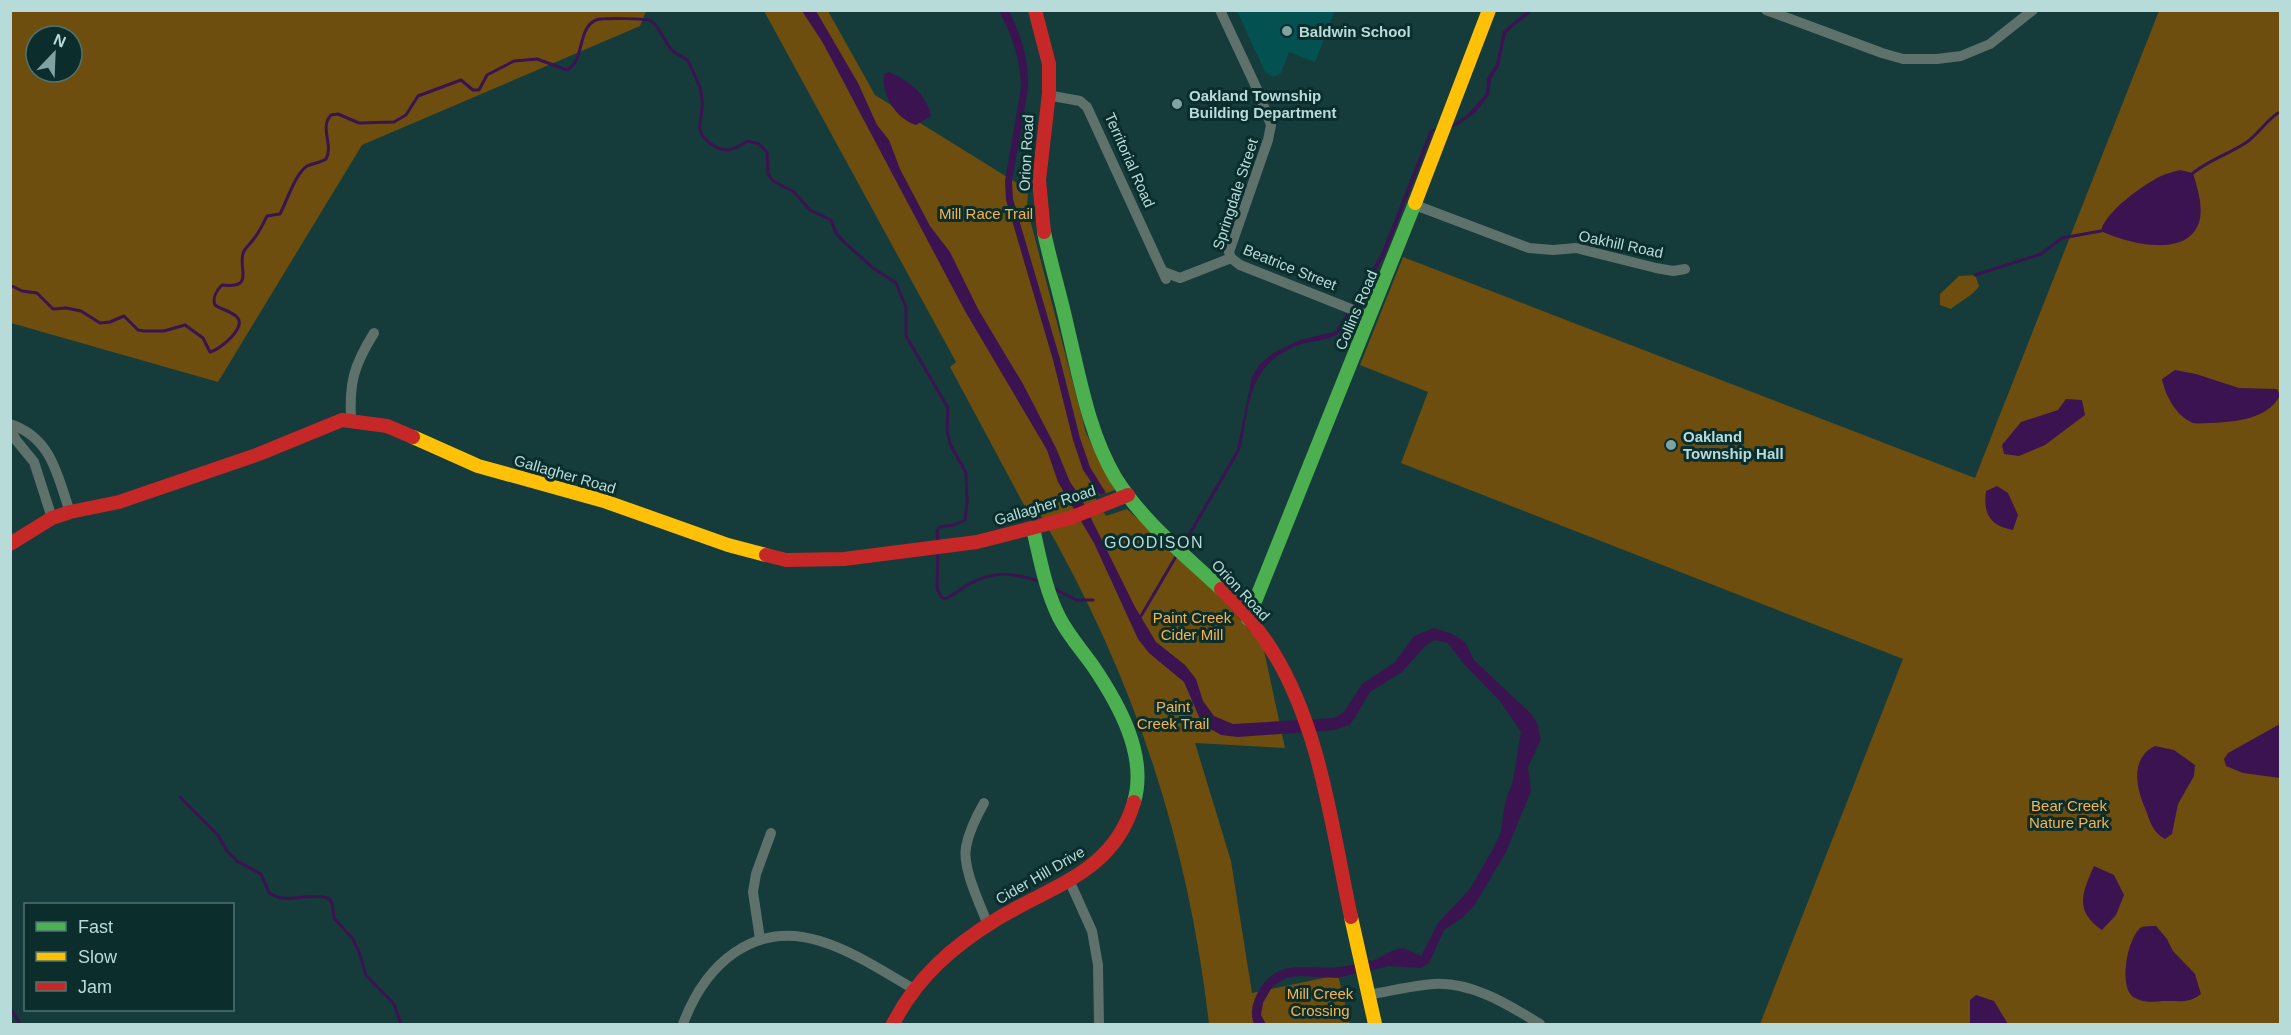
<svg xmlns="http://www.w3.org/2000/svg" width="2291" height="1035" font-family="Helvetica,sans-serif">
	<rect width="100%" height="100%" fill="#153b3b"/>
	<!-- built -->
	<polygon fill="#035151" points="1237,11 1335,11 1315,62 1289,52 1281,73 1273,77 1265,72"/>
	<!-- green -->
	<g fill="#6d4e0f" fill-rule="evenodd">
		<path d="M10 11 11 10 646 11 640 26 362 145 218 382 11 323ZM36 36H72V72H36Z"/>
		<path d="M764 11H828L875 95 1028 190 1027 208 1086 433 1115 490 1095 497 1106 516 1127 509 1220 596 1263 646 1285 748 1195 743 1231 861 1252 993 1338 975 1350 1024H1209C1188 840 1133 674 1040 514L1030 516 950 367 956 362Z"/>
		<polygon points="2159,11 2280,11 2280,1024 1760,1024 1903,659 1401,463 1428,392 1360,365 1403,257 1975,478"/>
		<path d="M1975 275 1979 286C1975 294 1959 302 1951 309L1940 305V294L1959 276Z"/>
	</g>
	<!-- water -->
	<g fill="#3b1351">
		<path d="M802 11H816L858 83 877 125 889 140 900 169 930 226 950 252 978 309 1023 384 1056 448 1070 482 1081 498 1135 607 1156 642 1185 665 1196 679 1203 701 1214 716 1233 724 1334 718 1344 712 1362 684 1395 662 1414 636 1434 628 1452 634 1465 642 1474 660 1531 714 1537 723 1541 739 1528 767 1531 791 1506 852 1474 906 1462 918 1444 930 1429 963 1421 968 1389 966 1337 978 1300 976 1286 978 1272 987 1263 1003 1261 1015 1266 1024H1254C1250 1013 1252 1005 1257 994 1279 953 1310 973 1346 966 1355 964 1365 963 1374 960 1384 956 1392 949 1403 948L1421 956 1438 923 1470 889 1493 849 1501 832 1505 803 1513 781 1521 732 1500 701 1463 663 1448 643 1435 640 1425 646 1402 672 1370 692 1354 719 1349 725 1334 730 1238 737 1221 735 1209 728 1200 719 1184 682 1149 653 1138 639 1094 543 1058 482 1047 450 965 311 823 43Z"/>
		<path d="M999 11H1009C1022 37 1029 60 1028 89L1012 181 1013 199 1060 359 1080 438 1090 467 1106 493 1100 495 1083 470 1073 440 1053 360 1006 200 1005 181 1021 88C1021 61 1012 35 999 11Z"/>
		<path d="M1527 11H1532L1506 33 1499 66 1491 79 1489 95 1475 113 1456 126 1433 131 1385 255 1341 331C1332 341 1314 340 1302 344 1249 362 1250 399 1241 447L1239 451 1237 450 1252 377 1259 365 1273 353 1300 340 1334 332 1337 329 1381 254 1430 130 1455 123 1466 116 1486 94 1487 78 1496 64 1503 31Z"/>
		<path d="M889 72C909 81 926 93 931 116L916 125C896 119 881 95 884 74Z"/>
		<path d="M2180 170 2193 173C2198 190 2207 217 2194 232 2175 256 2124 242 2101 231 2105 212 2144 184 2161 176 2167 173 2174 172 2180 170Z"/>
		<path d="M2175 370 2196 374 2239 388 2277 389 2280 395C2269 419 2235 422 2211 423 2206 423 2197 424 2193 423 2176 416 2165 395 2162 379Z"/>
		<polygon points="2066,399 2082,400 2085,415 2045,445 2019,456 2004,454 2002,445 2021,422 2058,410"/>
		<path d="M1997 486 2008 493 2018 515 2013 530C1990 526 1983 514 1986 491Z"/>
		<polygon points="2280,724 2280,778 2243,773 2226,766 2224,759 2228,753"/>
		<path d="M2155 746 2174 750 2195 765 2194 776 2178 804 2172 834 2165 839C2152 832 2150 821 2145 808 2136 788 2130 758 2155 746Z"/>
		<path d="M2094 866 2114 875 2124 895 2116 915 2102 930C2074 911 2082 893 2094 866Z"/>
		<path d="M2156 926 2167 939 2173 951 2195 974 2201 994C2190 1003 2181 1001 2167 1001 2155 1001 2146 1004 2135 998 2117 989 2128 934 2142 927 2145 926 2152 926 2156 926Z"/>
		<polygon points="1976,995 1994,1001 2008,1024 1970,1024 1970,1000"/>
	</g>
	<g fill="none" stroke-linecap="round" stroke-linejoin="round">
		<!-- stream -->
		<g stroke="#3b1351" stroke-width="3">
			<path d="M2193 173C2209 160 2229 154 2247 142 2259 133 2266 121 2278 113"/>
			<polyline points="1975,275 2041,254 2062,238 2101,231"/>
			<path d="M10 285 22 291 37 293 53 309 66 308 81 311 100 323 110 322 124 316 138 330 144 331H164L185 325 203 338 210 352C220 350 247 327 237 317 231 311 222 310 215 305 212 298 217 290 222 285 257 289 236 267 244 251 246 247 250 244 253 240 259 233 263 224 267 216L280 214C287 201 295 174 307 166 313 163 320 163 326 159 334 145 319 128 331 115L338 114 359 123 394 122 406 115 418 96 461 80 473 90H479L487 75 514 61 537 59 567 70C585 61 577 28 596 20 601 18 647 18 651 21 660 26 664 42 672 50 676 55 683 56 687 60 690 63 697 81 699 85 701 92 703 101 702 108 701 125 694 131 711 144 727 155 734 149 748 141L759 144 767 152 768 174 773 181 794 192 810 210 831 220 836 233 844 242 873 268 896 283 906 307V336L948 408 947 429 950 444 966 473 967 502 965 520 954 525 940 527 937 531 938 541"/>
			<polyline points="1183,545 1238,451"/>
			<path d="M938 551 937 588 941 597 945 599C954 595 961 589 969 584 996 570 1014 573 1042 582"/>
			<polyline points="1053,588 1076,600 1093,600"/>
			<polyline points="1141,616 1178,553"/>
			<path d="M180 797 218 835 227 851 237 861 261 874 269 893C287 905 309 892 328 898L332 903 334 918 353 939 359 952 366 975 394 1004 401 1024"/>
			<polyline points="10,1008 20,1024"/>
		</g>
		<!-- street -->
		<g stroke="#5f716b" stroke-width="10">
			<polyline points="1220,10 1257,89 1271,125 1268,140 1229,252 1231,258"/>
			<polyline points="1766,10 1882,53 1903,59 1937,59 1961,56 1990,44 2033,10"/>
			<polyline points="1047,95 1080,101 1087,107 1166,279"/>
			<polyline points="1415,205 1529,248 1553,250 1576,248 1656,268 1673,271 1685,269"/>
			<polyline points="1231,258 1240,265 1371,317"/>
			<polyline points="1164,272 1180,278 1231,258"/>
			<path d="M351 420C349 382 354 365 374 333"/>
			<path d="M10 424C52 438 57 475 70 512"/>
			<polyline points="10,428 16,440 34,462 52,518"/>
			<path d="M984 803C976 817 969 831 966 847 962 868 980 904 988 925"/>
			<polyline points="1069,880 1092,931 1098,965 1099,1024"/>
			<polyline points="760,939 753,892 756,874 771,833"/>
			<path d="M1368 995C1390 991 1411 986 1433 984 1471 981 1509 1005 1540 1024"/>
			<path d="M683 1024C705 965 753 920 820 941 853 951 884 972 914 989"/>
		</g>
		<!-- fast -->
		<g stroke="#4caf50" stroke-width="14">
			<path d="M1044 232C1051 265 1061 297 1068 330 1080 379 1089 433 1115 477 1142 521 1184 554 1221 589"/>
			<path d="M1033 529C1040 558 1045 589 1059 617 1068 635 1081 649 1093 666 1118 703 1148 755 1134 802"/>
			<polyline points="1248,619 1415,203"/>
		</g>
		<!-- slow -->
		<g stroke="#ffc107" stroke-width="14">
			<polyline points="1415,203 1489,10"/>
			<polyline points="413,437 478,466 604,501 728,545 766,555"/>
			<polyline points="1351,917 1375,1024"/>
		</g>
		<!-- jam -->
		<g stroke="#c62828" stroke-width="14">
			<polyline points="1035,10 1049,64 1049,93 1039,180 1044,232"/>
			<polyline points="10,544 52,518 70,512 119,502 259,454 342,420 387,426 413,437"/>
			<polyline points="766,555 786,560 844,559 977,542 1070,518 1128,495"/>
			<path d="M1221 589C1241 608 1259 629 1273 652 1321 730 1332 829 1351 917"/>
			<path d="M893 1024C917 977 953 946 997 919 1053 885 1114 872 1134 802"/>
		</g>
	</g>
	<!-- markers -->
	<g fill="#7ea3a2" stroke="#0b2e2d" stroke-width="2">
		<circle cx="1287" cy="31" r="6"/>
		<circle cx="1177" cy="104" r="6"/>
		<circle cx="1671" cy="445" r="6"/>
	</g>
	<g text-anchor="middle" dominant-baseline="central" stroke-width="6" stroke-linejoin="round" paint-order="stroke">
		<!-- poi labels -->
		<g font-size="15" font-weight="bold" fill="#b6dbd9" stroke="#0b2e2d" text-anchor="start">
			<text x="1299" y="31">Baldwin School</text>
			<text x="1189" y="95">Oakland Township<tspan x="1189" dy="17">Building Department</tspan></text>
			<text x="1683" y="436">Oakland<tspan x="1683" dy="17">Township Hall</tspan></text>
		</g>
		<!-- street labels -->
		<g font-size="15" fill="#b6dbd9" stroke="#0b2e2d">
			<text transform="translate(1026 153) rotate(-87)">Orion Road</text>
			<text transform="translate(1130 160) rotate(66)">Territorial Road</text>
			<text transform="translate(1235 194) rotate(-72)">Springdale Street</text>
			<text transform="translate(1621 244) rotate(12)">Oakhill Road</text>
			<text transform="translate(1290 267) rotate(22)">Beatrice Street</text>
			<text transform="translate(1356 310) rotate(-67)">Collins Road</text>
			<text transform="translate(565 474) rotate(16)">Gallagher Road</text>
			<text transform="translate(1045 505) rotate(-17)">Gallagher Road</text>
			<text transform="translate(1241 590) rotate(47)">Orion Road</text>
			<text transform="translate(1040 875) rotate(-30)">Cider Hill Drive</text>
		</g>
		<!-- park labels -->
		<g font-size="15" fill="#fab34b" stroke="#0b2e2d">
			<text x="986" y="213">Mill Race Trail</text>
			<text x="1192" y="617">Paint Creek<tspan x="1192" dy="17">Cider Mill</tspan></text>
			<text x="1173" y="706">Paint<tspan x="1173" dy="17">Creek Trail</tspan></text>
			<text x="2069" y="805">Bear Creek<tspan x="2069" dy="17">Nature Park</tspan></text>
			<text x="1320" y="993">Mill Creek<tspan x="1320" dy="17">Crossing</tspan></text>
		</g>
		<!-- neighbourhood labels -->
		<g font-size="16" letter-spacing="1.5" fill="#b6dbd9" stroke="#0b2e2d">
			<text x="1154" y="542">GOODISON</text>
		</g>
	</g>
	<!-- border -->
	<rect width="2291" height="1035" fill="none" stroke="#b6dbd9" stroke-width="24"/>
	<!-- legend -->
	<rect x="24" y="903" width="210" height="108" fill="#0b2e2d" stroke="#4f7372" stroke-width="1.5"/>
	<rect x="36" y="922" width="30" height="9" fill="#4caf50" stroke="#4f7372" stroke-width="1.5"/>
	<text x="78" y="933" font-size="18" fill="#b6dbd9">Fast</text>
	<rect x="36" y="952" width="30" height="9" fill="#ffc107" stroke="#4f7372" stroke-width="1.5"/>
	<text x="78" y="963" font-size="18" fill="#b6dbd9">Slow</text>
	<rect x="36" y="982" width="30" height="9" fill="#c62828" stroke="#4f7372" stroke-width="1.5"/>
	<text x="78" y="993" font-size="18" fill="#b6dbd9">Jam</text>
	<!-- north arrow -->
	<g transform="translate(54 54) rotate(23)"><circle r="28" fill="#0b2e2d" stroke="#4f7372" stroke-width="1.5"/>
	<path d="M0-4.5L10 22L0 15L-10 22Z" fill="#7ea3a2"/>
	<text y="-9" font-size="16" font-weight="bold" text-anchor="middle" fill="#b6dbd9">N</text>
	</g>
</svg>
